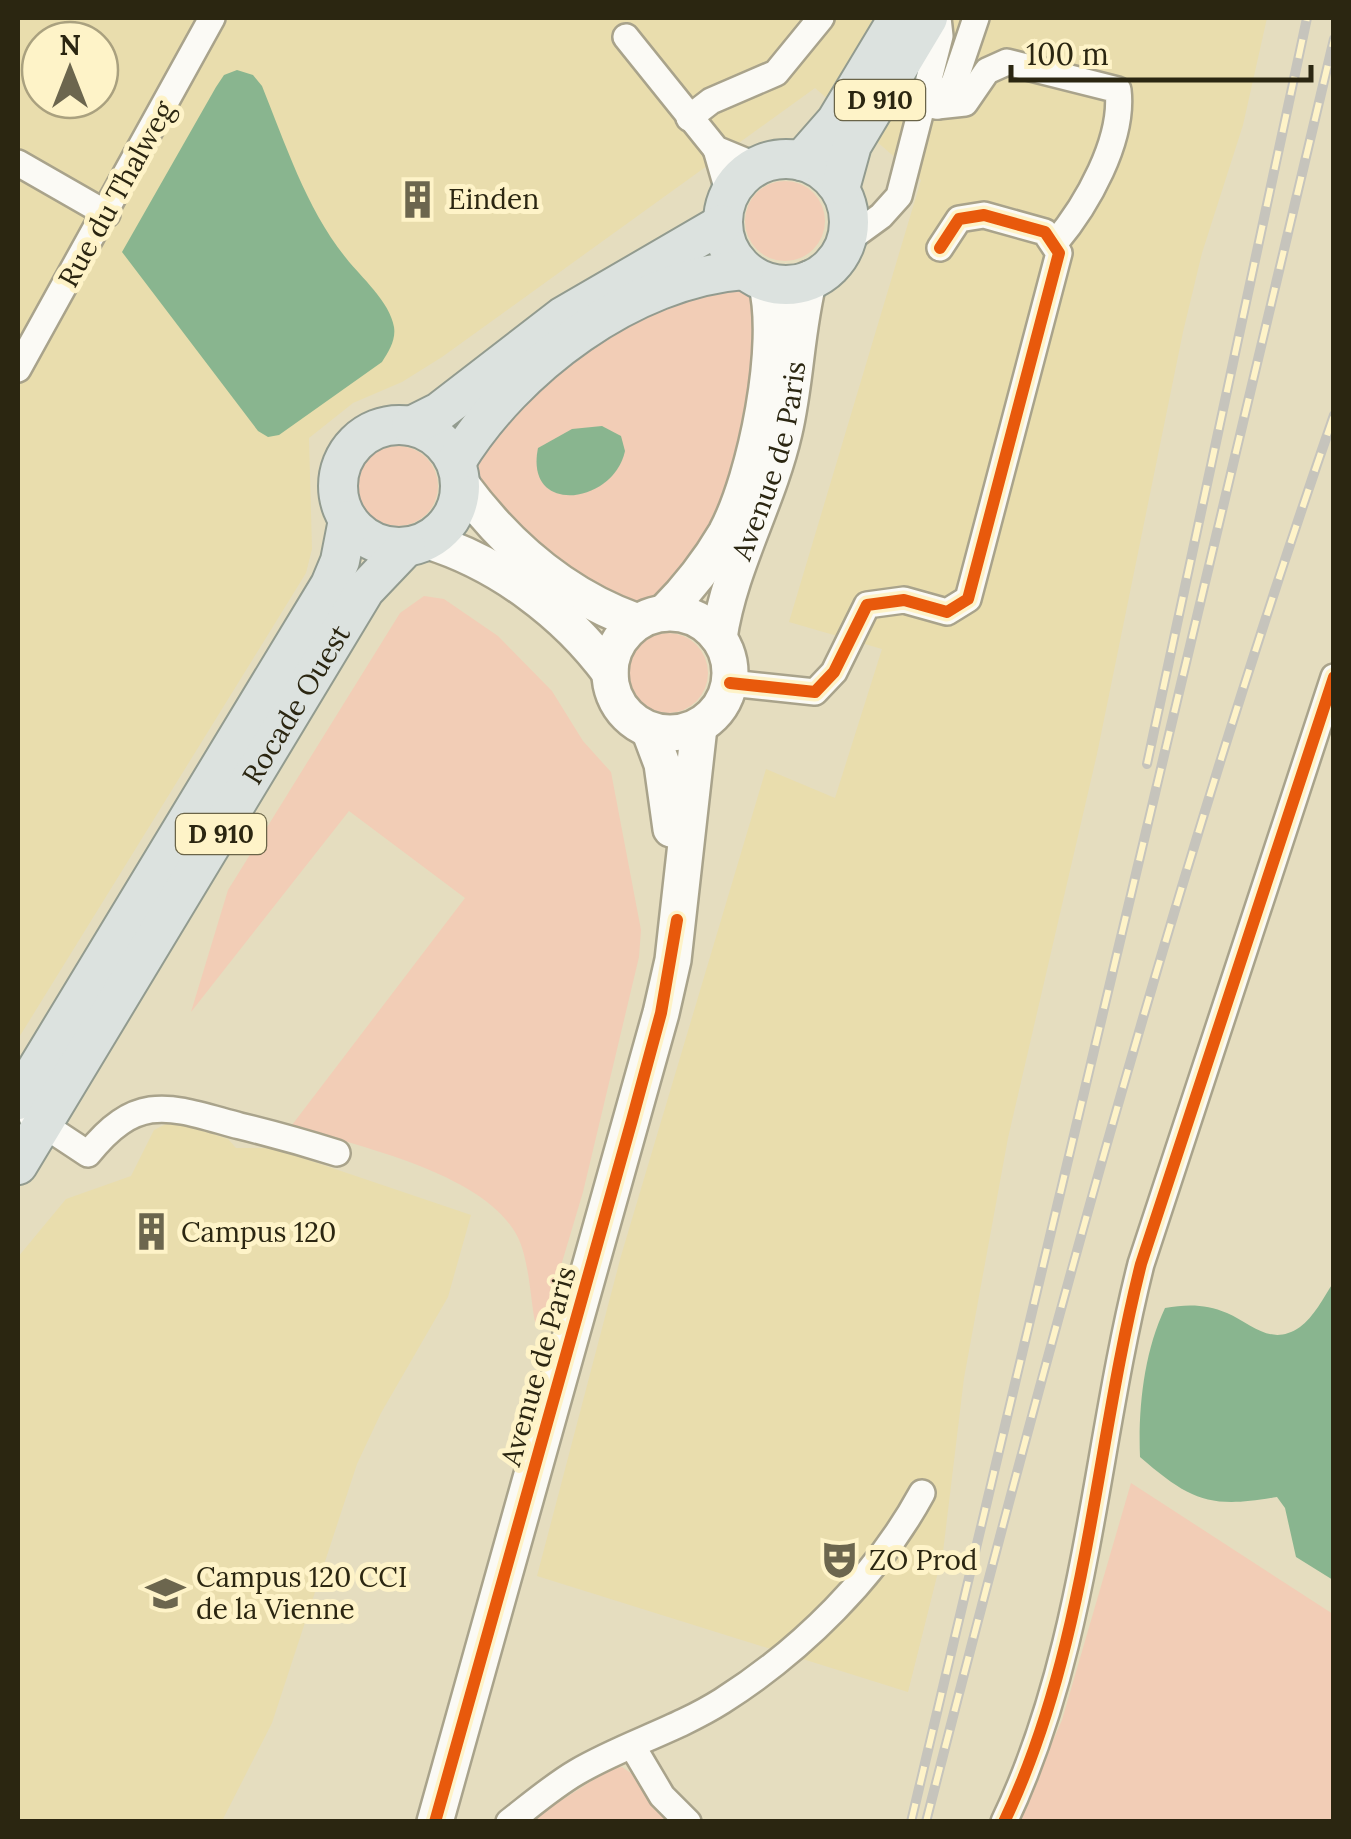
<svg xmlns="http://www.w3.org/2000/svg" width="1351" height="1839" font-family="Lora,serif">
	<rect width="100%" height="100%" fill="#e5ddbf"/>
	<!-- built -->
	<g fill="#e9ddad" fill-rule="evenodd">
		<path d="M18 18H1267L1243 125 1202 253 1183 332 1097 754 1008 1138 964 1378 943 1552 908 1692 537 1576 621 1256 766 769 835 798 882 649 789 622 921 180 815 88 442 357 402 382 353 403 309 438 312 549 306 573 18 1039ZM40 40H100V100H40Z"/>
		<polygon points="172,1121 228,1139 236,1148 273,1148 471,1215 448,1297 381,1413 357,1464 272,1723 222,1821 18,1822 18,1257 66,1199 131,1176 154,1130"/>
	</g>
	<!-- green -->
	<g fill="#f2cdb6">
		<circle cx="785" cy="221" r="40"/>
		<path d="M747 287 758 299 751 408 720 523 655 604C595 615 521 530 476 493L473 469 477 448 574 355 666 301Z"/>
		<circle cx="398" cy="486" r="40"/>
		<path d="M424 596 444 599 498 636 552 691 583 741 611 772 641 930 639 957 583 1192 543 1326 535 1322C530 1296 529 1255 515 1232 478 1171 358 1147 292 1125L465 898 349 811 191 1012 228 890 400 613Z"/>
		<circle cx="668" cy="673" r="40"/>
		<polygon points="1131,1483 1333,1614 1333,1821 1017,1822 1062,1720"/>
		<polygon points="622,1767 641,1780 674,1822 528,1822 610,1769"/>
	</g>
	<!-- water -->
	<g fill="#89b58f">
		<path d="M237 70 253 75 262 86C285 143 307 210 346 258 361 277 390 302 394 327 396 340 389 351 382 362L279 435 268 437 258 431 122 252 216 87 224 75Z"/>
		<path d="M602 426 621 436 625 451C614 504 524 517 538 448L572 429Z"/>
		<path d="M1333 1283V1580L1296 1557 1285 1508 1277 1497C1210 1509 1191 1501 1140 1457 1138 1408 1144 1352 1165 1308 1187 1304 1206 1304 1227 1313 1252 1324 1271 1347 1300 1327 1313 1318 1324 1297 1333 1283Z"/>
	</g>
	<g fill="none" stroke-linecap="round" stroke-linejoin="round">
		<defs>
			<g id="street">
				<polyline points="626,37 716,149 757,166"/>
				<polyline points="929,105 937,106 954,83 976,18"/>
				<path d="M937 106 965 103 987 71 1007 62 1118 90C1124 140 1087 205 1055 243"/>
				<polyline points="689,118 711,101 776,73 821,18"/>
				<polyline points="716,149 729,194"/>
				<polyline points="18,163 107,214"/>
				<polyline points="848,240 881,216 899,196 940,36 938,18"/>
				<polyline points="18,369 212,18"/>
				<polyline points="730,683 815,692 834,672 867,605 904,600 947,612 968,599 1059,253 1045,232 984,215 959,219 940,248"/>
				<path d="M32 1117 88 1154C139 1090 172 1108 240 1126 273 1134 305 1143 337 1153"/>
				<polyline points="633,1747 662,1796 688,1822"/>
				<path d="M509 1822C531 1805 553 1786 577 1772 623 1745 676 1730 722 1701 801 1651 877 1576 922 1493"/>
				<path d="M1004 1822C1088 1646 1094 1450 1141 1264L1334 677"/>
			</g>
			<g id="secondary">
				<path d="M461 484C506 545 563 595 635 621"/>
				<path d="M428 541C499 563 566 613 610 673"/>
				<circle cx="670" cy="673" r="60"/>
				<path d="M664 613C688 589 709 562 726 533 756 477 783 343 766 282"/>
				<path id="s1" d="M719 638C729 567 768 502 784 432 796 381 796 329 809 279"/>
				<polyline points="650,732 662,764 671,829"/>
				<polyline points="435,1822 661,1013 673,960 699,727"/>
			</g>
			<g id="primary">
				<circle cx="786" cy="222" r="63"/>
				<polyline points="801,161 836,121 898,18"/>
				<polyline points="841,185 852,145 928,18"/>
				<circle cx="399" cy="486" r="61"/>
				<polyline points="411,426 439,412 562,317 722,224"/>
				<path d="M456 462C514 367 632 278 744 270"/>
				<polyline points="18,1100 330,585 340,561 348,520"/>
				<path id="s2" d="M18 1165 365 590 406 547"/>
			</g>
		</defs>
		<!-- street casing -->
		<use href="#street" stroke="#a9a38b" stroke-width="30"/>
		<!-- secondary casing -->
		<use href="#secondary" stroke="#a9a38b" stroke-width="40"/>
		<!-- primary casing -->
		<use href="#primary" stroke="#929b8f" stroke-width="42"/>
		<!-- street -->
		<use href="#street" stroke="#fbfaf5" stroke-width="25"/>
		<!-- secondary -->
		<use href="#secondary" stroke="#fbfaf5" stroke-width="35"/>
		<!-- primary -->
		<use href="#primary" stroke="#dce2df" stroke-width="38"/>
		<defs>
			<g id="rail">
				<polyline points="1147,764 1307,18"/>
				<polyline points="911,1822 1334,39"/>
				<path d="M926 1822C1047 1348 1174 877 1334 415"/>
			</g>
		</defs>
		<!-- rail casing -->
		<use href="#rail" stroke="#c6c4bc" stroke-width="10"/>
		<!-- rail -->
		<use href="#rail" stroke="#fef3c8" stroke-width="6" stroke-dasharray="19" stroke-linecap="butt"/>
		<defs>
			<g id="cycleway">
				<polyline points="730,683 815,692 834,672 867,605 904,600 947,612 968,599 1059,253 1045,232 984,215 959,219 940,248"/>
				<polyline points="435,1822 632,1120 661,1013 677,920"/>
				<path d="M1004 1822C1088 1646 1094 1450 1141 1264L1334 677"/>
			</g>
		</defs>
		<!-- cycleway casing -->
		<use href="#cycleway" stroke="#fef3c8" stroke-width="19"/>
		<!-- cycleway -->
		<use href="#cycleway" stroke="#e8590c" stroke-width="12"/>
	</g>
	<!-- icons -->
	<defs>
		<symbol id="building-bare" viewBox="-9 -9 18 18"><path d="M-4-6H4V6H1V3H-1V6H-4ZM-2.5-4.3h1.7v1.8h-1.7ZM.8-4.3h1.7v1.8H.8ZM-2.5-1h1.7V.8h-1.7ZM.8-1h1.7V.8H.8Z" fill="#6c664e" stroke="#fef3c8" stroke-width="2.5" paint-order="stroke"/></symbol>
		<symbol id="theatre-bare" viewBox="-9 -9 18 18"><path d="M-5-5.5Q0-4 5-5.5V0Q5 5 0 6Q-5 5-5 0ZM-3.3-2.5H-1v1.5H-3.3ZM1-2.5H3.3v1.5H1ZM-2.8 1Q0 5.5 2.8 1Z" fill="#6c664e" stroke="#fef3c8" stroke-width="2.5" paint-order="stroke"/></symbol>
		<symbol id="university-bare" viewBox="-9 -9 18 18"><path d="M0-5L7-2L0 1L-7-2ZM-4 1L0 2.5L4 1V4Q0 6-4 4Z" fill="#6c664e" stroke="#fef3c8" stroke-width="2.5" paint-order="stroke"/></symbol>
	</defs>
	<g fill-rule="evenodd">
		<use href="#building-bare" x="390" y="172" width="55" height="55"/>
		<use href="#building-bare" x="124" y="1204" width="55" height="55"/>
		<use href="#theatre-bare" x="812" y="1532" width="55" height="55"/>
		<use href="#university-bare" x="138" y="1566" width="55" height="55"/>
	</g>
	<g text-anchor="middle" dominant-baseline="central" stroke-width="10" stroke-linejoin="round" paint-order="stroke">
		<!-- shield labels -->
		<g fill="#fef3c8" stroke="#6a6448" stroke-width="2.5">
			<rect x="835" y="80" width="90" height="40" rx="8"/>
			<rect x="176" y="814" width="90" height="40" rx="8"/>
		</g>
		<g font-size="25" font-weight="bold" fill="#2b2611">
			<text x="880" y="100">D 910</text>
			<text x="221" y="834">D 910</text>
		</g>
		<!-- street labels -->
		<g font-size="28" fill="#2b2611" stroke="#fef3c8">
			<text transform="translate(116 194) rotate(-61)">Rue du Thalweg</text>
			<text stroke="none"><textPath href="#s1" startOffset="185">Avenue de Paris</textPath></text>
			<text stroke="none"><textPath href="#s2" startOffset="538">Rocade Ouest</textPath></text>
			<text transform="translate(538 1366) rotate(-74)">Avenue de Paris</text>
		</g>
		<!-- poi labels -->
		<g font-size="28" fill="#2b2611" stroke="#fef3c8" text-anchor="start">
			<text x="448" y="199">Einden</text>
			<text x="181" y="1232">Campus 120</text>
			<text x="869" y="1560">ZO Prod</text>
			<text x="196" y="1577">Campus 120 CCI<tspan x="196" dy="32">de la Vienne</tspan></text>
		</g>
	</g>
	<!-- border -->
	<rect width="1351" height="1839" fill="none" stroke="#2b2611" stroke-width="40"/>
	<!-- north arrow -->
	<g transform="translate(70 70)"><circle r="48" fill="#fef3c8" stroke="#aaa17f" stroke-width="2.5"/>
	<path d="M0-8L18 38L0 25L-18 38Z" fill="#6c664e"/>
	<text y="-15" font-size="28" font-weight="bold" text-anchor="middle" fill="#2b2611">N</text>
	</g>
	<!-- scale -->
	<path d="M1011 65v15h300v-15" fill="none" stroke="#2b2611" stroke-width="5"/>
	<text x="1026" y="65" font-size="30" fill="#2b2611" stroke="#fef3c8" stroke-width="8" paint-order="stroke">100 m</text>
</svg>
